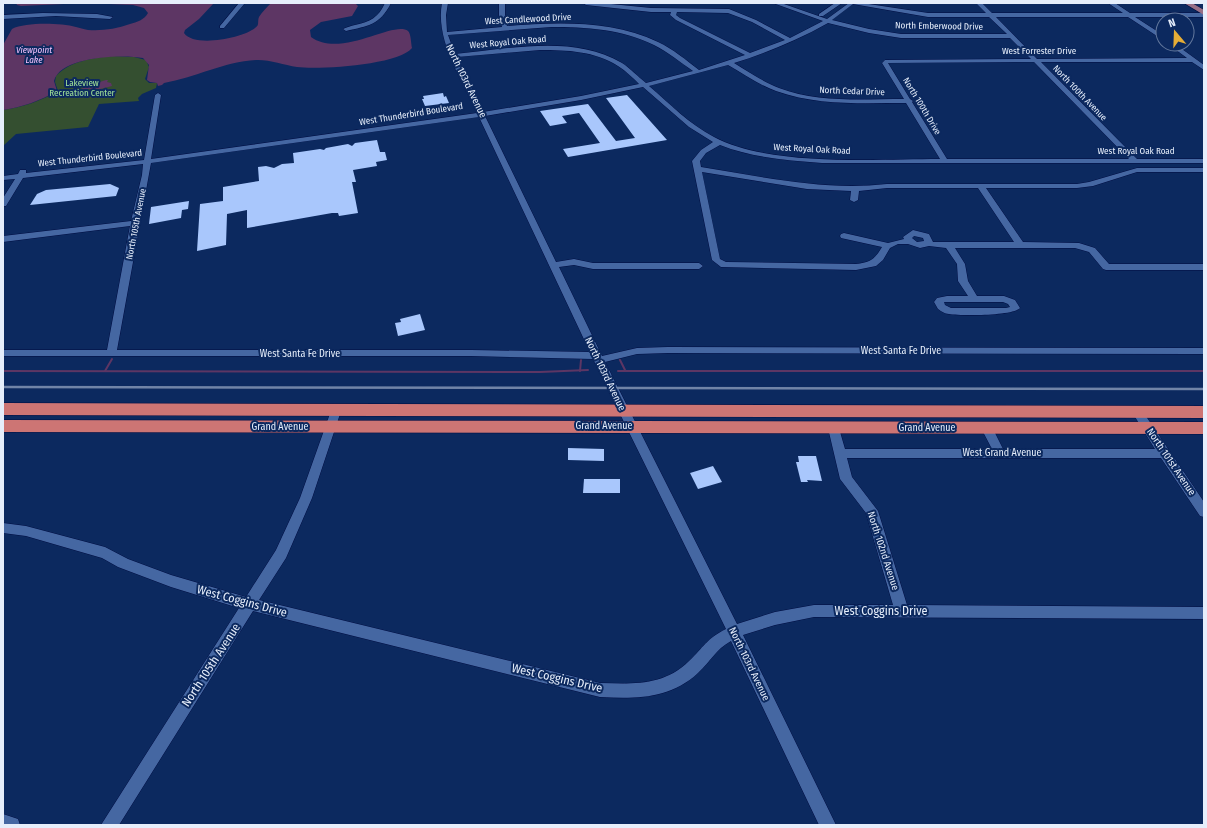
<svg xmlns="http://www.w3.org/2000/svg" width="1207" height="828" font-family="'Fira Sans Condensed',sans-serif">
	<rect width="100%" height="100%" fill="#0c295f"/>
	<!-- green -->
	<path fill="#344f30" d="M112 56 134 57 146 60 149 67 145 79 149 83H157L156 88 142 94 138 98 139 101 99 104 88 127 16 134 3 146V110C23 107 41 101 58 91L55 82 56 76C70 61 93 58 112 56Z"/>
	<!-- water -->
	<g fill="#5d3664">
		<path d="M16 3H214L199 19 185 30 184 33C194 48 243 38 255 28 260 25 257 22 259 17 262 12 267 7 271 3H355L358 6 352 16 321 22 310 30 311 37C341 59 394 20 408 31 411 33 411 44 412 48 399 65 318 70 297 67 284 65 271 60 258 60 225 61 195 78 164 83L162 85 158 86 157 83 150 82 147 80 149 65 143 58C123 54 60 56 54 81L57 91C40 101 22 107 3 110V45L12 29C26 22 60 23 76 27 80 28 83 29 88 30 102 31 116 29 130 24 137 22 144 20 148 13L144 8 133 5 85 3 21 6 17 5Z"/>
		<polygon points="106,80 108,80 107,82 111,83 112,86 100,89 81,89 87,86"/>
	</g>
	<g fill="none" stroke-linecap="round" stroke-linejoin="round">
		<!-- stream -->
		<g stroke="#5d3664" stroke-width="2">
			<polyline points="620,360 625,370"/>
			<polyline points="3,371 540,372 588,370"/>
			<polyline points="105,371 112,359"/>
			<polyline points="580,371 581,360"/>
			<polyline points="618,371 1204,371"/>
		</g>
	</g>
	<!-- building -->
	<g fill="#a9c7fc">
		<polygon points="443,93 444,97 446,96 449,103 425,106 422,99 424,99 423,96"/>
		<polygon points="627,95 667,140 568,157 563,149 600,143 579,113 562,116 567,123 550,126 540,111 588,104 616,141 635,138 606,98"/>
		<polygon points="377,140 380,152 385,152 387,160 376,162 377,166 353,170 356,182 352,182 358,213 339,216 338,213 332,213 247,228 247,210 227,214 226,245 197,251 200,204 223,201 223,187 259,181 258,167 266,166 274,168 282,164 294,163 293,153 320,149 324,150 326,148 348,144 352,146 355,143"/>
		<polygon points="110,184 119,188 116,196 30,205 37,194 46,190"/>
		<polygon points="189,201 188,209 182,210 181,218 149,224 151,207"/>
		<polygon points="420,314 425,330 398,336 395,323 401,322 400,319"/>
		<polygon points="568,448 604,449 604,461 568,460"/>
		<polygon points="798,456 816,456 822,481 807,480 808,482 801,482 796,462 799,462"/>
		<polygon points="713,466 722,482 698,489 690,473"/>
		<polygon points="584,479 620,479 620,493 583,493"/>
	</g>
	<g fill="none" stroke-linecap="round" stroke-linejoin="round">
		<defs>
			<g id="minor">
				<polygon points="239,3 245,3 224,28 220,28 220,26"/>
				<path d="M385 3H391C380 25 368 26 346 31L343 29C347 27 351 26 355 25 370 22 379 17 385 3Z"/>
				<path d="M442 3H448L446 15 447 32 502 27 499 15V3H505V15L507 26C557 22 612 20 658 42 673 49 686 60 699 70L745 55 676 20 670 15 671 12H651L586 5 583 3H601L651 8 729 9 756 20 790 38 823 21 773 3H781L827 19 849 3H862L928 13H986L976 3H982L992 13H1123L1108 3H1115L1130 13H1204V17H1135L1163 35V40L1128 17H996L1037 59 1187 58 1168 44H1175L1204 65V70L1192 62H1041L1137 159H1204V163H822C787 160 753 158 720 145L706 153 700 161 701 167C763 177 824 191 887 184H1077L1089 182 1137 168H1204V172H1137L1093 186 1077 188H986L1023 242 1079 243 1095 248 1109 264H1204V270H1106L1103 269 1089 252 1075 248H955L965 264 968 281 977 296H1004L1015 300 1020 308C1013 316 961 316 949 314 945 314 941 311 938 309L934 302 937 298 947 296H968L958 281 957 264 946 248 929 246 920 248 908 244H898L890 248 883 260 876 266 856 270 721 267 712 260 692 161 701 150 713 142 689 127 643 87 581 100 485 116 556 262 574 259 593 263H699L703 266 699 269H593L574 265 559 267 602 356 637 348 668 347 1204 348V354L668 353 637 354 605 362 737 624 775 612 814 605H893L866 513 840 479 828 428 830 425 834 424 838 425 845 449H992L981 428 983 425 987 424 991 425 1003 449H1155L1132 412 1133 409H1141L1204 502V517L1200 516 1161 458H847L852 477 878 511 907 605 1204 607V619L814 617 775 625 743 635 836 825H819L731 641C715 650 711 661 698 673 670 699 636 699 600 697L253 611 119 825H101L239 608 171 587 118 567 102 558 26 536 3 533V523L26 526 105 547 128 559 171 575 246 597 276 550 300 498 332 408H340L341 411 312 498 286 558 259 600 600 683C633 684 664 686 689 661 704 647 706 639 726 629L593 359 471 356H3V350H107L130 226 3 242V236L131 221 142 175 143 164 23 178 6 206H3V198L15 179 3 180V176L18 174 20 170H26V173L144 160 155 95 158 93 161 95 151 159 477 113C462 80 435 40 442 3ZM853 4 928 17H989L1007 34H901L869 29 832 20ZM677 12 728 13 752 22 785 40 750 53 680 18 676 15ZM828 23 869 33 901 38H1010L1031 59 885 60 882 63 904 99C863 99 818 103 779 88 763 82 749 72 734 63 766 53 798 40 828 23ZM551 27C586 27 622 29 654 45 668 52 680 62 693 71L646 83C638 77 630 68 622 63 573 34 509 49 455 54L448 35ZM540 50C567 50 595 51 618 66 626 71 633 78 639 84L581 96 483 112 457 57ZM1034 62 1129 159H947L912 102 913 101 910 99 888 63ZM728 65C744 74 759 85 776 91 818 106 863 103 906 103L940 159C876 159 770 167 714 137 689 124 670 104 649 86ZM479 117 590 352 471 350H117L151 163ZM702 172 807 189 851 191 850 200 854 202 858 200 859 191 887 188H978L1014 242H933L929 234 913 230 903 237 904 239 888 243 844 233 841 234 840 236 841 238 882 247C874 260 871 262 856 264L726 262 720 259ZM914 236 923 238 924 241 917 242 912 238ZM944 302H1003L1008 304 1010 307 1006 308H951L945 305Z"/>
				<polygon points="835,3 842,3 823,16 819,16 819,14"/>
				<polygon points="43,13 97,14 113,17 110,19 56,16 3,19 3,15"/>
				<polygon points="3,814 18,819 20,825 3,825"/>
			</g>
			<polygon id="major" points="1184,3 1192,3 1204,10 1204,15"/>
			<g id="highway">
				<polygon points="3,403 1204,406 1204,418 3,415"/>
				<polygon points="3,420 1204,422 1204,434 3,432"/>
			</g>
		</defs>
		<!-- minor casing -->
		<use href="#minor" stroke="#000d42" stroke-width="1"/>
		<!-- major casing -->
		<use href="#major" stroke="#000d42" stroke-width="1"/>
		<!-- highway casing -->
		<use href="#highway" stroke="#000d42" stroke-width="1"/>
		<!-- minor -->
		<use href="#minor" fill="#4567a2" fill-rule="evenodd"/>
		<!-- major -->
		<use href="#major" fill="#976f86" fill-rule="evenodd"/>
		<!-- highway -->
		<use href="#highway" fill="#cd7574" fill-rule="evenodd"/>
		<!-- rail -->
		<polyline stroke="#7184a7" stroke-width="2.5" points="3,387 1204,389"/>
	</g>
	<g text-anchor="middle" dominant-baseline="central" stroke-width="4" stroke-linejoin="round" paint-order="stroke">
		<!-- far-street labels -->
		<g font-size="9" fill="#e6eefb" stroke="#0c295f">
			<text transform="translate(528 19) rotate(-3)">West Candlewood Drive</text>
			<text transform="translate(939 26) rotate(1)">North Emberwood Drive</text>
			<text transform="translate(508 42) rotate(-5)">West Royal Oak Road</text>
			<text x="1039" y="51">West Forrester Drive</text>
			<text transform="translate(852 91) rotate(2)">North Cedar Drive</text>
			<text transform="translate(1080 93) rotate(46)">North 100th Avenue</text>
			<text transform="translate(922 106) rotate(59)">North 100th Drive</text>
			<text transform="translate(411 114) rotate(-9)">West Thunderbird Boulevard</text>
			<text transform="translate(812 149) rotate(3)">West Royal Oak Road</text>
			<text x="1136" y="151">West Royal Oak Road</text>
			<text transform="translate(90 158) rotate(-6)">West Thunderbird Boulevard</text>
			<text transform="translate(136 224) rotate(-79)">North 105th Avenue</text>
		</g>
		<!-- far-water labels -->
		<g font-size="9" font-style="italic" fill="#f4c2fd" stroke="#0c295f">
			<text x="34" y="50">Viewpoint<tspan x="34" dy="10">Lake</tspan></text>
		</g>
		<!-- far-park labels -->
		<g font-size="9" fill="#a0e097" stroke="#0c295f">
			<text x="82" y="83">Lakeview<tspan x="82" dy="10">Recreation Center</tspan></text>
		</g>
		<!-- street labels -->
		<g font-size="10" fill="#e6eefb" stroke="#0c295f">
			<text transform="translate(466 81) rotate(64)">North 103rd Avenue</text>
			<text x="901" y="351">West Santa Fe Drive</text>
			<text x="300" y="354">West Santa Fe Drive</text>
			<text transform="translate(605 374) rotate(64)">North 103rd Avenue</text>
			<text x="604" y="426">Grand Avenue</text>
			<text x="280" y="427">Grand Avenue</text>
			<text x="927" y="428">Grand Avenue</text>
			<text x="1002" y="453">West Grand Avenue</text>
			<text transform="translate(1171 462) rotate(56)">North 101st Avenue</text>
			<text transform="translate(883 551) rotate(72)">North 102nd Avenue</text>
			<text transform="translate(749 664) rotate(64)">North 103rd Avenue</text>
		</g>
		<!-- near-street labels -->
		<g font-size="12" fill="#e6eefb" stroke="#0c295f">
			<text transform="translate(242 601) rotate(15)">West Coggins Drive</text>
			<text x="881" y="611">West Coggins Drive</text>
			<text transform="translate(211 665) rotate(-57)">North 105th Avenue</text>
			<text transform="translate(557 678) rotate(13)">West Coggins Drive</text>
		</g>
	</g>
	<!-- border -->
	<rect width="1207" height="828" fill="none" stroke="#e6eefb" stroke-width="8"/>
	<!-- north arrow -->
	<g transform="translate(1175 32) rotate(341)"><circle r="19" fill="#0c295f" stroke="#63789d"/>
	<path d="M0-3L7 15L0 10L-7 15Z" fill="#e6ad36"/>
	<text y="-6" font-size="11" font-weight="bold" text-anchor="middle" fill="#e6eefb">N</text>
	</g>
</svg>
